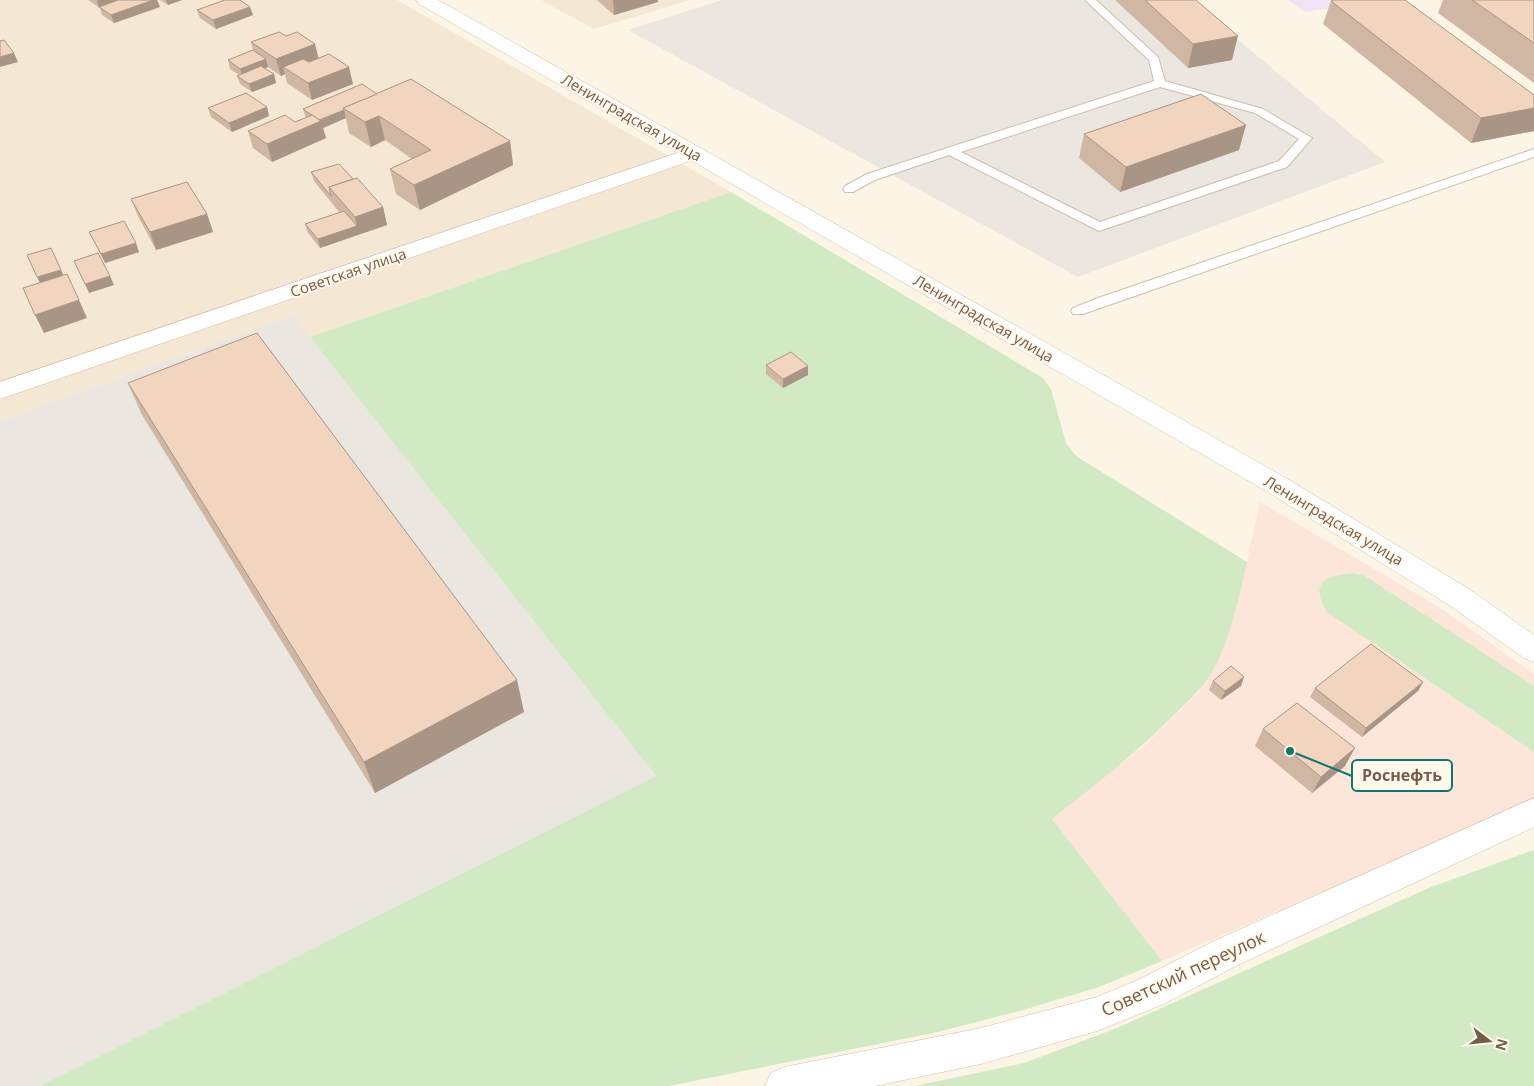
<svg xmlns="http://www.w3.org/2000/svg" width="1534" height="1086" font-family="'Open Sans',sans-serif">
	<rect width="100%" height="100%" fill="#fcf5e6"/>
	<!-- residential -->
	<g fill="#f4e7d4">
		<polygon points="0,0 397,0 731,192 310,337 293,315 0,421"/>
		<polygon points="545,0 690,0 594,29 542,1"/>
	</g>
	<!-- commercial -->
	<polygon fill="#fce6da" points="1260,502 1439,607 1534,674 1534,800 1162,961 1052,819 1145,745 1199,691 1215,668 1243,580"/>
	<!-- industrial -->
	<g fill="#ece6e0">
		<polygon points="722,0 1190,0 1385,162 1078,277 628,30"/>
		<polygon points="293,315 656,776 40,1086 0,1086 0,421"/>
	</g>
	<!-- education -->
	<polygon fill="#f2e3f9" points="1288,0 1383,0 1305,12"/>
	<!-- green -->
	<g fill="#d1eac4">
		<path d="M731 192 1043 378 1051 389 1066 443 1076 456 1247 562C1240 595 1230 637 1215 667 1206 685 1190 699 1176 713 1138 752 1095 785 1052 819L1162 961 1099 987 1023 1010 938 1032 669 1086H40L656 776 310 337Z"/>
		<path d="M1353 573 1365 576 1534 686V752L1327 612C1309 582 1325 576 1353 573Z"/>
		<polygon points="1534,850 1534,1086 915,1086 1024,1063 1117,1028 1431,887"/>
	</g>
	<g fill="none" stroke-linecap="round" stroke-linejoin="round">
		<defs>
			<g id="service">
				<path d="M1085 0H1096L1158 57 1165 81 1263 109 1312 138 1287 167 1099 231 949 155 875 180 853 192H845L843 189 845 186 867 174 1154 81 1149 60ZM1160 87 1255 113 1299 139 1279 161 1100 222 961 152Z"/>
				<polygon points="1534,149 1534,157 1083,314 1073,314 1071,311 1073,308 1098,298"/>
			</g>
			<g id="minor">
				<polygon points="695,147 702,149 705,153 702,157 0,399 0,382"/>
				<polygon points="1534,798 1534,827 1238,965 1164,1004 1097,1031 981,1064 875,1086 765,1086 771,1073 784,1067 981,1028 1097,997 1138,980 1214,941"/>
			</g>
			<polygon id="secondary" points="416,0 438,0 1286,478 1469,589 1534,635 1534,662 1524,658 1449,605 1268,492 419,4"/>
		</defs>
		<!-- service casing -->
		<use href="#service" stroke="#cebdac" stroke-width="2"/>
		<!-- minor casing -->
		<use href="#minor" stroke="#cebdac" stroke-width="1"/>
		<!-- secondary casing -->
		<use href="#secondary" stroke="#d3bfac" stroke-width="1"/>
		<!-- service -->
		<use href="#service" fill="#fff" fill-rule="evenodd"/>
		<!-- minor -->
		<use href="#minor" fill="#fff" fill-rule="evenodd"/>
		<!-- secondary -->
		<use href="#secondary" fill="#fff" fill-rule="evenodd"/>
	</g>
	<!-- wall -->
	<g fill="#cfb7a3">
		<polygon points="88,0 157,0 160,7 114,23 102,15 100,8"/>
		<polygon points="160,0 182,0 168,5"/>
		<polygon points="597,0 658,0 658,2 614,15"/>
		<polygon points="1115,0 1196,0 1232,60 1188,68"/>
		<polygon points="1443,0 1534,0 1534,83 1438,13"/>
		<polygon points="1331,1 1534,95 1534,131 1471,143 1323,24"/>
		<polygon points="197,10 253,15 216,29 200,18"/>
		<polygon points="286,36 315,44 318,58 353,84 312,100 287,83 285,74 281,76 268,67 265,69 274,74 276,83 252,92 240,84 237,76 239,75 230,69 228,60 253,50 251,42"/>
		<polygon points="377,94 510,141 513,165 420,210 396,194 390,169 412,159 385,140 371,147 349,133 346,118 323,128 326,138 272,162 253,148 248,131 295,122 306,118 303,109"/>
		<polygon points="267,107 269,116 232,132 211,117 208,108"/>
		<polygon points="1084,134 1239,150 1120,192 1079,158"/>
		<polygon points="311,172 353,179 383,207 387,225 320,248 308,233 305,224 340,213 314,181"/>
		<polygon points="131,199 207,214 213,232 156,250 138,216"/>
		<polygon points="89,232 139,252 105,263"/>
		<polygon points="766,365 808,366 808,375 783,388 766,374"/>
		<polygon points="128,383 524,712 375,793 142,415"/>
		<polygon points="1244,677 1241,686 1221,700 1209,690 1213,681"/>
		<polygon points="1423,682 1418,691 1362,737 1310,697 1315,688"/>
		<polygon points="1263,729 1345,766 1312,793 1255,746"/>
	</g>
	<!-- shaded-wall -->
	<g fill="#a99585">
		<polygon points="97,0 121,0 99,7 99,8"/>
		<polygon points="153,0 157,0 160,7 114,23 111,15"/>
		<polygon points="166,0 182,0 168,5"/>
		<polygon points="613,0 658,0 658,2 614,15"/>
		<polygon points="250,7 253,15 216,29 213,20"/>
		<polygon points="1238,36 1232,60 1188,68 1193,44"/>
		<polygon points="315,44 319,60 283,67 285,74 281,76 276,59"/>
		<polygon points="14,53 18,62 0,67 0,57"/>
		<polygon points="266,59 268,67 243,77 240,69"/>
		<polygon points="349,67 353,84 312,100 308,83"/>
		<polygon points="274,74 276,83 252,92 249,84"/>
		<polygon points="267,107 269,116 232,132 229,123"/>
		<polygon points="1534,108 1534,131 1471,143 1481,118"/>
		<polygon points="344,110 346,118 323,128 326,138 272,162 267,144"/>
		<polygon points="379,116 385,140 371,147 365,122"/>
		<polygon points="1246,125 1239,150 1120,192 1126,167"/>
		<polygon points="510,141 513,165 420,210 414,185"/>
		<polygon points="383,207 387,225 320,248 318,239 357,226 355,217"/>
		<polygon points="207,214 213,232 156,250 150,232"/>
		<polygon points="136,243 139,252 105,263 101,254"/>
		<polygon points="61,270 65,279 42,287 37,277"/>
		<polygon points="110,276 114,285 89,293 85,284"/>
		<polygon points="79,300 87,318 44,333 35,315"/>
		<polygon points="808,366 808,375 783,388 783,379"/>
		<polygon points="1244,677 1241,686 1221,700 1225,691"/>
		<polygon points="517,680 524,712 375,793 364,762"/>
		<polygon points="1423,682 1418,691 1362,737 1366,728"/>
		<polygon points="1355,748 1345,766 1312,793 1321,777"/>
	</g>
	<!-- building -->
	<g fill="#f1d5be" stroke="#a99585">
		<polygon points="118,0 153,0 111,15 99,7"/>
		<polygon points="225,0 240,0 250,7 213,20 197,10"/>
		<polygon points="1145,0 1196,0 1238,36 1193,44"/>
		<polygon points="1334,0 1405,0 1534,95 1534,108 1481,118 1331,1"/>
		<polygon points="1472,0 1534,0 1534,43"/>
		<polygon points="279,32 286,36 297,32 315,44 276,59 251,42"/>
		<polygon points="4,40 14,53 0,57 0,41"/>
		<polygon points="253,50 266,59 240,69 228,60"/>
		<polygon points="329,54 349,67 308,83 283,67 303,59 309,62"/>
		<polygon points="261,66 274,74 249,84 237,76"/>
		<polygon points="411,79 510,141 414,185 390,169 431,150 379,116 365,122 343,108"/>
		<polygon points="362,84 377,94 343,108 344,110 319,120 303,109"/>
		<polygon points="246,93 267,107 229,123 208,108"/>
		<polygon points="1201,94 1246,125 1126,167 1084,134"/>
		<polygon points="285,115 295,122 312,115 321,121 267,144 248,131"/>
		<polygon points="339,164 353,179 329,187 331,196 311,172"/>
		<polygon points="357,178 383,207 355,217 329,187"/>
		<polygon points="187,182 207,214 150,232 131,199"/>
		<polygon points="344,211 357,226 318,239 305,224"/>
		<polygon points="124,221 136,243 101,254 89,232"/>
		<polygon points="51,248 61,270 37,277 27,255"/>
		<polygon points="98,253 110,276 85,284 74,261"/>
		<polygon points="67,274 79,300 35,315 23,288"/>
		<polygon points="257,333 517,680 364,762 128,383"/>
		<polygon points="791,352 808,366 783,379 766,365"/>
		<polygon points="1371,644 1423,682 1366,728 1315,688"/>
		<polygon points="1231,666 1244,677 1225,691 1213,681"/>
		<polygon points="1297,703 1355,748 1321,777 1263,729"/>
	</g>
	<g text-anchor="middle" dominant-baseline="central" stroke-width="4" stroke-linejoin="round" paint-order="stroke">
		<!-- street labels -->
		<g font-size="15" fill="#765c4b" stroke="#fff9ec">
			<text transform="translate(632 117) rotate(30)">Ленинградская улица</text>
			<text transform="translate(348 272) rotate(-19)">Советская улица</text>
			<text transform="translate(984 318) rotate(30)">Ленинградская улица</text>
			<text transform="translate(1334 520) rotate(31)">Ленинградская улица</text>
		</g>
		<!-- near-street labels -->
		<g font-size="18" fill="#765c4b" stroke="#fff9ec">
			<text transform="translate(1183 973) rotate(-25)">Советский переулок</text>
		</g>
	</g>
	<!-- callouts -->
	<path fill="none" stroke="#0f766e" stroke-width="2" d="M1290 751L1352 776"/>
	<circle fill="#0f766e" stroke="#fff9ec" stroke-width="2" cx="1290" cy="751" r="5"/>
	<rect fill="#fff9ec" stroke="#0f766e" stroke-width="2" x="1352" y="760" width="100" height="31" rx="5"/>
	<g font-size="16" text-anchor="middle" font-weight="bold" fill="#765c4b">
		<text x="1402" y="781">Роснефть</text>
	</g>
	<!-- north arrow -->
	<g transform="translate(1489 1041) rotate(106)" stroke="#fff9ec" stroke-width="4" paint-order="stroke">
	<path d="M0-4L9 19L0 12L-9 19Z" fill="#765c4b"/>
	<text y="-8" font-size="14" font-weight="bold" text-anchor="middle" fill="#765c4b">N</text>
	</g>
</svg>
